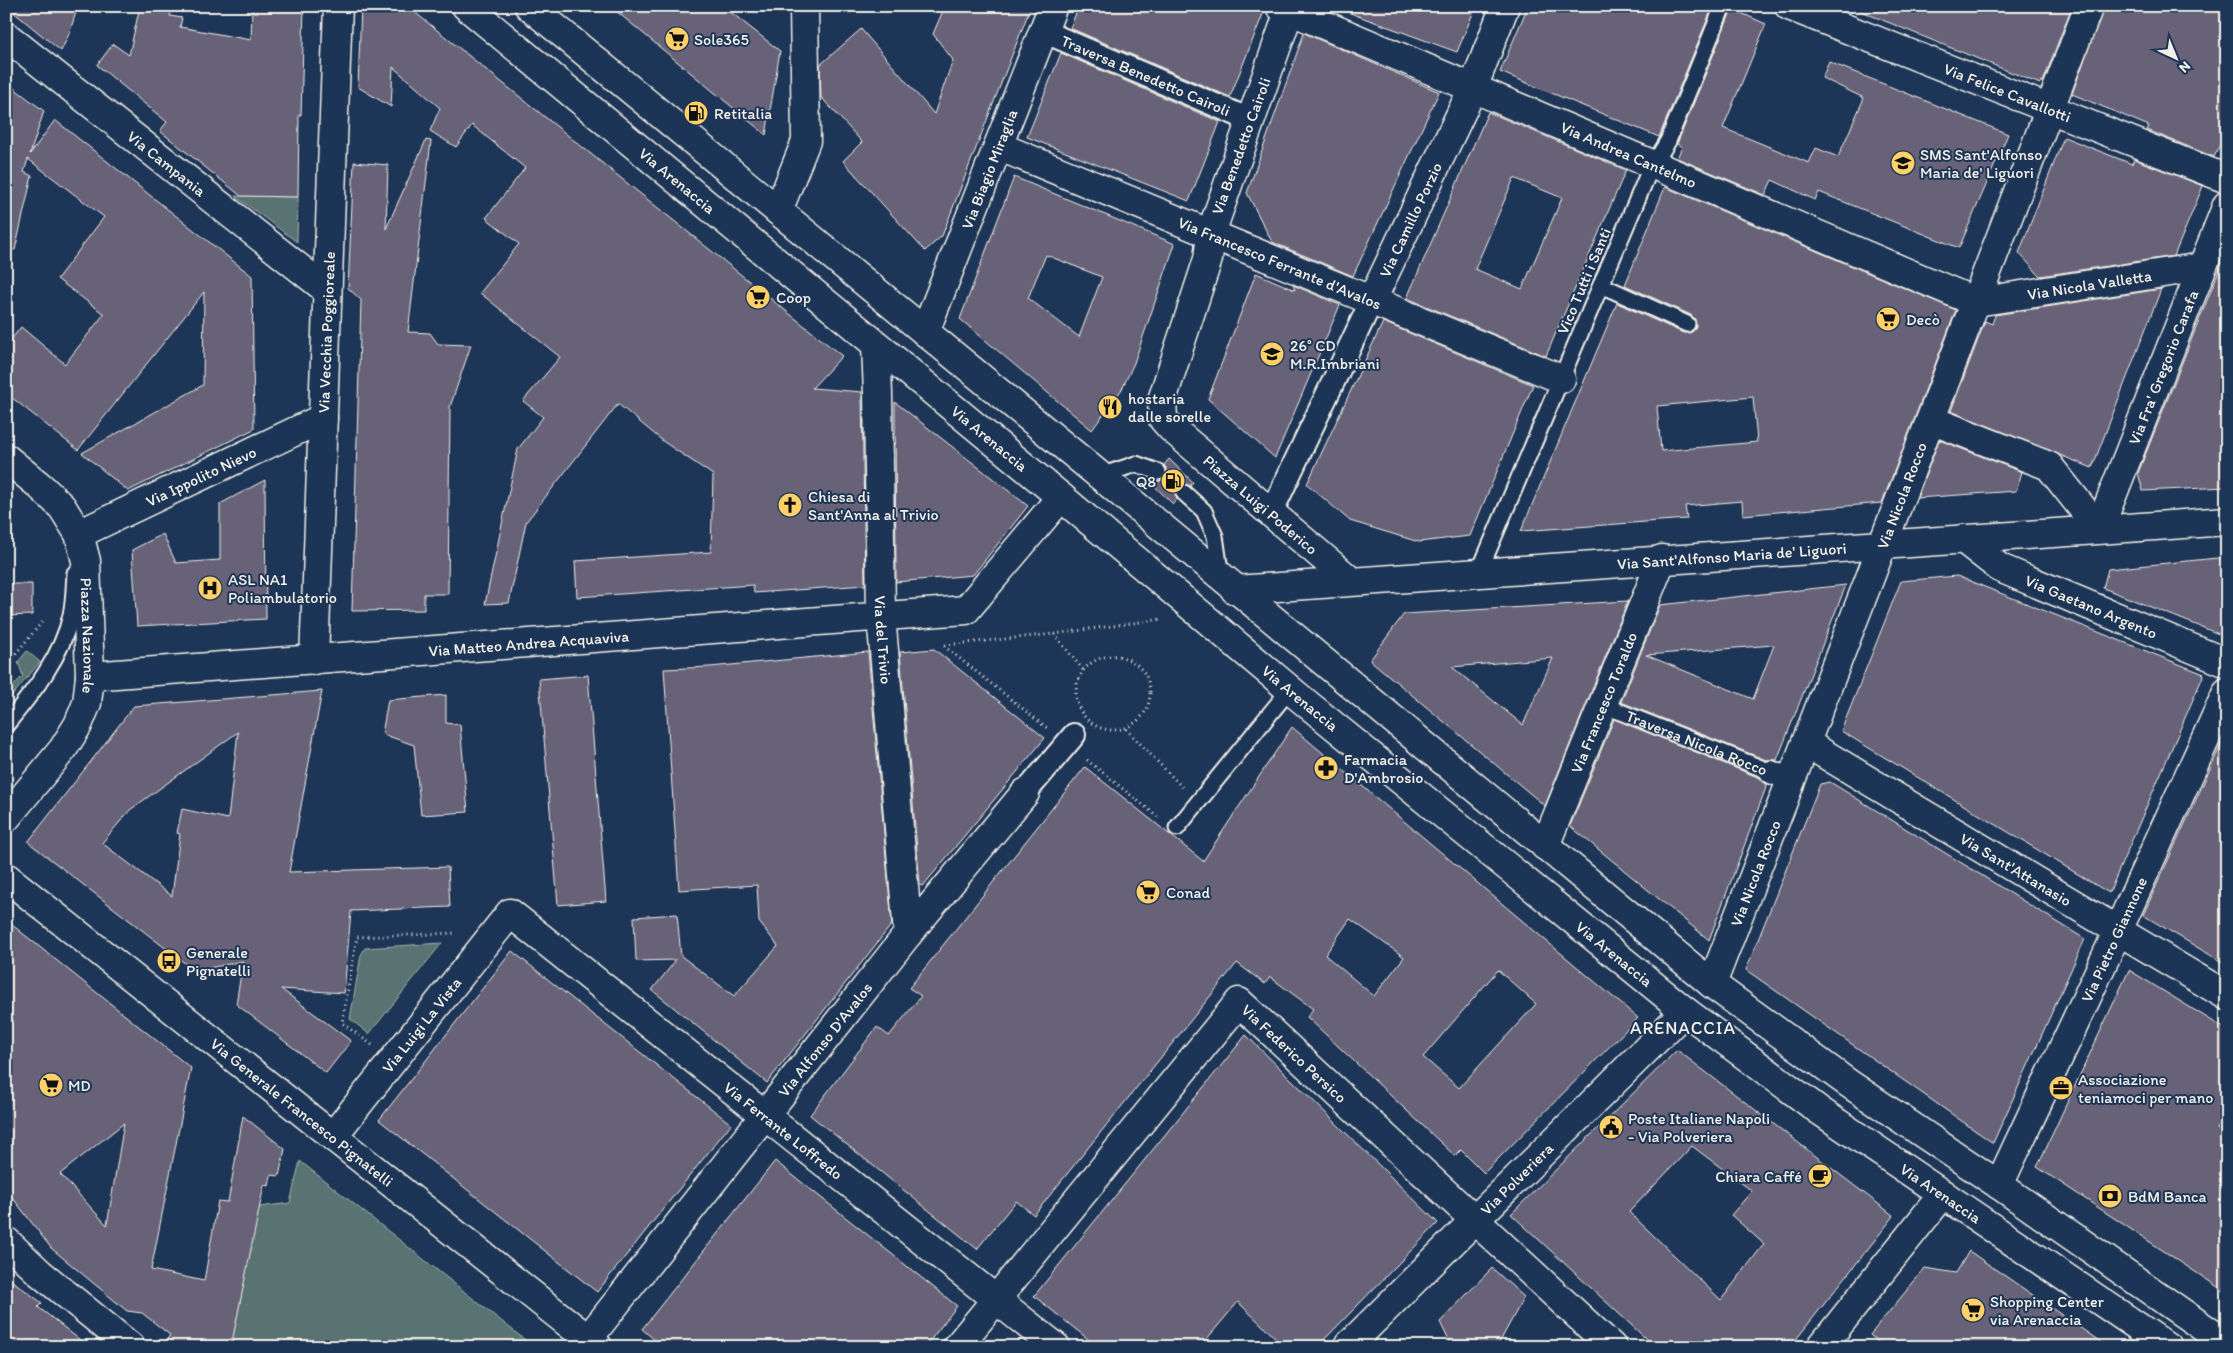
<svg xmlns="http://www.w3.org/2000/svg" width="2233" height="1353" font-family="Itim,sans-serif">
	<rect width="100%" height="100%" fill="#1d3557"/>
	<filter id="ink" filterUnits="userSpaceOnUse"><feTurbulence type="fractalNoise" baseFrequency=".02" numOctaves="2"/><feDisplacementMap in="SourceGraphic" scale="10" xChannelSelector="R" yChannelSelector="G"/><feConvolveMatrix kernelMatrix="1 2 1 2 8 2 1 2 1" color-interpolation-filters="sRGB"/></filter>
	<g filter="url(#ink)">
		<!-- green -->
		<g fill="#587371" stroke="#a6b2ac">
			<polygon points="235,196 298,197 297,242"/>
			<polygon points="27,651 40,662 6,703 6,693 23,676 18,662"/>
			<polygon points="442,943 369,1034 350,1019 361,955 365,948"/>
			<polygon points="300,1161 534,1347 231,1347 259,1207 290,1203"/>
		</g>
		<!-- building -->
		<g fill="#676278" stroke="#f4f1e8" fill-rule="evenodd">
			<polygon points="6,6 78,6 69,34 61,51"/>
			<polygon points="140,6 173,6 170,16 182,18 180,27 251,40 252,6 304,6 301,115 299,115 298,197 241,196 160,131 167,122 97,65 113,44 129,55"/>
			<polygon points="361,6 407,6 842,356 812,388 862,392 865,585 754,593 753,585 577,597 575,561 711,552 713,475 664,442 618,404 526,522 509,603 485,604 518,449 543,417 523,401 560,357 480,293 519,244 486,218 525,168 472,125 456,147 430,131 440,108 393,67 391,107 358,87"/>
			<polygon points="610,6 723,6 780,51 766,135"/>
			<polygon points="945,6 1031,6 942,236 925,251 843,161 862,142 821,97 820,65 861,29 934,114 953,60 933,34"/>
			<polygon points="1079,6 1265,6 1265,9 1230,97 1070,28"/>
			<polygon points="1340,6 1476,6 1457,52 1339,9"/>
			<polygon points="1528,6 1713,6 1659,137 1500,72"/>
			<polygon points="1848,6 2072,6 2043,82 2041,81 2040,84"/>
			<polygon points="2104,6 2227,6 2227,131 2214,157 2147,130 2149,126 2072,94"/>
			<polygon points="1732,9 1766,24 1723,128 1809,163 1816,148 1838,157 1864,98 1822,78 1829,62 2008,134 1959,248 1819,192 1815,200 1772,180 1765,195 1677,158 1682,147 1677,144"/>
			<polygon points="1304,33 1439,92 1353,276 1272,242 1247,193"/>
			<polygon points="1061,53 1220,122 1189,201 1027,137"/>
			<polygon points="6,82 44,111 30,154 55,120 252,276 254,429 128,491 82,453 203,385 204,292 78,450 6,393 6,346 21,327 65,364 104,314 57,279 104,217 28,159 24,172 32,176 15,250 6,249"/>
			<path d="M1488 112 1626 170 1546 356 1407 298ZM1514 178 1562 198 1522 289 1475 269Z"/>
			<polygon points="2064,137 2132,164 2134,159 2203,186 2174,256 2040,276 2019,253"/>
			<polygon points="426,140 431,141 408,332 430,333 438,344 471,345 450,407 448,594 424,594 424,610 352,611 361,300 348,288 354,162 388,165 386,229"/>
			<path d="M1014 177 1175 244 1134 363 1122 389 1092 430 960 319ZM1046 255 1102 277 1079 337 1028 298Z"/>
			<path d="M1665 187 1956 310 1882 503 1743 515 1742 501 1685 506 1687 519 1521 531 1617 303 1683 333 1692 332 1696 327 1695 319 1691 315 1625 285ZM1753 397 1757 442 1661 451 1657 406Z"/>
			<polygon points="2226,253 2227,487 2143,491 2138,473"/>
			<polygon points="1256,273 1295,290 1293,285 1340,305 1275,458 1208,399"/>
			<polygon points="2161,289 2092,468 1951,411 1985,321 1992,324 1995,315"/>
			<polygon points="1383,322 1533,385 1470,536 1419,542 1350,521 1307,484"/>
			<polygon points="895,402 1028,506 973,575 896,582"/>
			<polygon points="1939,440 2022,472 2016,491 1917,498"/>
			<polygon points="1169,459 1193,482 1190,486 1185,484 1177,486 1175,492 1177,499 1173,504 1149,481 1151,479 1159,481 1164,479 1167,471 1164,465"/>
			<polygon points="265,480 266,619 137,626 132,550 163,534 176,563 220,560 220,504"/>
			<polygon points="2227,557 2227,619 2219,634 2103,588 2108,569"/>
			<polygon points="1957,576 2204,674 2109,893 1841,731 1901,581"/>
			<polygon points="6,584 32,584 32,615 6,616"/>
			<path d="M1846 585 1777 760H1766L1621 702 1660 605ZM1774 645 1753 699 1646 655Z"/>
			<path d="M1628 601 1545 806 1370 660 1404 614ZM1553 658 1523 725 1452 667Z"/>
			<polygon points="934,649 1045,738 923,886 920,885 900,652"/>
			<polygon points="868,652 892,924 767,1083 652,990 676,960 636,961 634,917 677,914 681,956 734,996 778,946 759,922 757,885 679,890 664,669 710,667"/>
			<polygon points="588,675 606,901 558,905 539,679"/>
			<path d="M322 691 289 872 448 867 450 907 351 911 344 993 281 989 351 1041 326 1073 236 1004 243 961 195 971 28 842 134 706ZM238 732 228 819 182 809 177 833 180 834 172 896 102 843 130 810Z"/>
			<polygon points="446,695 446,723 460,725 468,812 421,815 414,745 382,734 388,700"/>
			<polygon points="1614,719 1760,778 1767,785 1709,940 1570,826"/>
			<path d="M1292 727 1638 1018 1484 1173 1461 1150 1455 1156 1307 1017 1313 1009 1270 977 1265 984 1237 963 1034 1215 1016 1201 977 1249 810 1115 877 1027 889 1036 921 996 909 988 1085 767 1203 861ZM1350 919 1404 957 1374 996 1325 955ZM1498 970 1536 1004 1459 1088 1423 1057Z"/>
			<polygon points="2227,732 2227,965 2143,915"/>
			<polygon points="1830,782 2085,939 1993,1143 1746,970 1820,784"/>
			<path d="M6 920 191 1068 151 1270 204 1281 218 1201 228 1202 243 1116 285 1149 279 1176 271 1175 269 1186 264 1185 231 1347H162L170 1335 142 1313 127 1311 51 1248 6 1189ZM124 1123 107 1225 60 1174Z"/>
			<polygon points="512,951 731,1124 597,1292 379,1120"/>
			<polygon points="2129,970 2227,1030 2227,1114 2217,1129 2227,1136 2227,1293 2037,1167"/>
			<polygon points="1246,1035 1438,1223 1317,1347 1285,1347 1238,1302 1200,1347 1098,1347 1034,1296"/>
			<path d="M1677 1050 1894 1216 1790 1347H1655L1511 1214ZM1692 1146 1752 1191 1731 1215 1764 1244 1721 1300 1629 1212Z"/>
			<polygon points="775,1161 957,1306 925,1347 663,1347 642,1329"/>
			<polygon points="1969,1251 2108,1347 1884,1347 1870,1335 1925,1268 1956,1273"/>
			<polygon points="1492,1268 1524,1297 1497,1347 1452,1347 1440,1322"/>
			<polygon points="6,1276 42,1303 38,1307 89,1347 6,1347"/>
		</g>
		<g fill="none" stroke-linecap="round" stroke-linejoin="round">
			<defs>
				<g id="service">
					<polyline points="1601,285 1687,324"/>
					<polyline points="1100,476 1136,464 1158,472"/>
					<polyline points="1184,493 1204,511 1215,536 1221,577"/>
					<polyline points="1479,572 1648,174 1668,141 1723,6"/>
					<path id="s1" d="M1603 705 1771 772"/>
					<path d="M6 725C33 692 62 657 71 615 74 602 74 587 75 573"/>
					<polyline points="1177,828 1290,689"/>
				</g>
				<g id="pedestrian">
					<path id="s2" d="M1043 31 1250 120"/>
					<polyline points="1271,513 1372,300"/>
					<polyline points="1771,772 1791,780"/>
					<polyline points="1025,793 1074,735"/>
				</g>
				<g id="minor">
					<path id="s3" d="M1280 6 1976 302 2202 267"/>
					<path id="s4" d="M1291 6 1211 233 1208 259 1162 400 1163 419 1171 428 1351 581"/>
					<path id="s5" d="M1789 6 2227 179"/>
					<path id="s6" d="M6 36 327 290"/>
					<path id="s7" d="M998 146 1561 379"/>
					<polyline points="778,211 806,141 804,6"/>
					<path id="s8" d="M1372 300 1473 88 1505 6"/>
					<path id="s9" d="M925 332 1053 6"/>
					<path id="s10" d="M876 345 878 394 881 615 908 934"/>
					<polyline points="1931,420 2049,466 2099,529"/>
					<path id="s11" d="M2099 529 2227 205"/>
					<path id="s12" d="M79 534 323 418"/>
					<path id="s13" d="M1963 539 2000 568 2227 663"/>
					<path id="s14" d="M1235 590 2227 521"/>
					<path id="s15" d="M314 660 338 6"/>
					<path id="s16" d="M90 676 966 610 1061 497"/>
					<path id="s17" d="M1806 743 2227 996"/>
					<path id="s18" d="M1545 846 1662 559"/>
					<path id="s19" d="M6 877 598 1347"/>
					<path id="s20" d="M1712 984 1869 580 2089 6"/>
					<path id="s21" d="M333 1136 510 913 1056 1347"/>
					<path id="s22" d="M1999 1185 2109 950 2227 692"/>
					<polyline points="6,1241 40,1273 131,1347"/>
					<path id="s23" d="M588 1339 908 934 1025 793"/>
					<path id="s24" d="M957 1347 1239 1002 1612 1347"/>
					<path id="s25" d="M1347 1347 1685 1011"/>
					<polyline points="1821,1347 1943,1194"/>
				</g>
				<g id="secondary">
					<path id="s26" d="M466 6 1061 497 1300 698 1685 1011 1820 1111 2168 1347"/>
					<polyline points="529,6 1087,465 1712,984 1848,1083 1999,1185 2227,1344"/>
					<path id="s27" d="M6 458 40 486 62 507 79 534 86 561 90 676 87 703 78 725 63 749 6 818"/>
				</g>
			</defs>
			<!-- service casing -->
			<use href="#service" stroke="#f4f1e8" stroke-width="19"/>
			<!-- pedestrian casing -->
			<use href="#pedestrian" stroke="#f4f1e8" stroke-width="26"/>
			<!-- minor casing -->
			<use href="#minor" stroke="#f4f1e8" stroke-width="31"/>
			<!-- secondary casing -->
			<use href="#secondary" stroke="#f4f1e8" stroke-width="31"/>
			<!-- path -->
			<g stroke="#f4f1e8" stroke-width="3" stroke-dasharray="1 4" stroke-linecap="butt">
				<polyline points="1054,634 1083,670"/>
				<polyline points="945,645 1054,634 1162,619"/>
				<polyline points="944,646 1047,728"/>
				<circle cx="1113" cy="693" r="37"/>
				<polyline points="6,665 43,621"/>
				<polyline points="1126,729 1182,787"/>
				<polyline points="1087,760 1158,817"/>
				<polyline points="372,1045 342,1023 357,937 457,933"/>
			</g>
			<!-- service -->
			<use href="#service" stroke="#1d3557" stroke-width="15"/>
			<!-- pedestrian -->
			<use href="#pedestrian" stroke="#1d3557" stroke-width="22"/>
			<!-- minor -->
			<use href="#minor" stroke="#1d3557" stroke-width="28"/>
			<!-- secondary -->
			<use href="#secondary" stroke="#1d3557" stroke-width="28"/>
		</g>
	</g>
	<!-- icons -->
	<defs>
		<symbol id="supermarket-disc" viewBox="-11 -11 22 22"><circle r="9.5" fill="#ffd166" stroke="#1d3557"/><path d="M-6-5.5h2.5l.6 2H6L4.5 2H-2.5L-4.4-4H-6ZM-1.5 3.2a1.3 1.3 0 1 0 .1 0ZM3 3.2a1.3 1.3 0 1 0 .1 0Z" fill="#111"/></symbol>
		<symbol id="fuel-disc" viewBox="-11 -11 22 22"><circle r="9.5" fill="#ffd166" stroke="#1d3557"/><path d="M-5.5-6h7V0h2V4h1.3V-2.5L3-4.5l.8-.8L6-3V5H2.5V1h-1V6h-7ZM-4.2-4.7v3.2H.2V-4.7Z" fill="#111"/></symbol>
		<symbol id="school-disc" viewBox="-11 -11 22 22"><circle r="9.5" fill="#ffd166" stroke="#1d3557"/><path d="M0-5L7-2L0 1L-7-2ZM-4 1L0 2.5L4 1V4Q0 6-4 4Z" fill="#111"/></symbol>
		<symbol id="restaurant-disc" viewBox="-11 -11 22 22"><circle r="9.5" fill="#ffd166" stroke="#1d3557"/><path d="M-5-6h1v4h1v-4h1v4h1v-4h1v5L-1.5 .5V6h-2V.5L-5-1ZM5-6V6H3V1.5H1.5Q1.5-4 5-6Z" fill="#111"/></symbol>
		<symbol id="church-disc" viewBox="-11 -11 22 22"><circle r="9.5" fill="#ffd166" stroke="#1d3557"/><path d="M-1.2-6h2.4v3.5h3.3v2.4h-3.3V6h-2.4V-.1h-3.3v-2.4h3.3Z" fill="#111"/></symbol>
		<symbol id="hospital-disc" viewBox="-11 -11 22 22"><circle r="9.5" fill="#ffd166" stroke="#1d3557"/><path d="M-5-5h3v3.5h4V-5h3V5h-3V1.5h-4V5h-3Z" fill="#111"/></symbol>
		<symbol id="pharmacy-disc" viewBox="-11 -11 22 22"><circle r="9.5" fill="#ffd166" stroke="#1d3557"/><path d="M-2-6h4v4h4v4h-4v4h-4v-4h-4v-4h4Z" fill="#111"/></symbol>
		<symbol id="bus-disc" viewBox="-11 -11 22 22"><circle r="9.5" fill="#ffd166" stroke="#1d3557"/><path d="M-5-6H5V4H4V6H2V4H-2V6H-4V4H-5ZM-3.5-4V0h7V-4ZM-3.5 1.2v1.5H-2V1.2ZM2 1.2v1.5H3.5V1.2Z" fill="#111"/></symbol>
		<symbol id="office-disc" viewBox="-11 -11 22 22"><circle r="9.5" fill="#ffd166" stroke="#1d3557"/><path d="M-6-3h4V-5.5h4V-3h4V5H-6ZM-1-4.5V-3h2v-1.5ZM-6 0V1H6V0Z" fill="#111"/></symbol>
		<symbol id="civic-disc" viewBox="-11 -11 22 22"><circle r="9.5" fill="#ffd166" stroke="#1d3557"/><path d="M-.6-6.5H3V-4.5H.6V-3L4-1V1h2V6H-6V1h2V-1L-.6-3ZM-1.2 2.5V6h2.4V2.5Z" fill="#111"/></symbol>
		<symbol id="cafe-disc" viewBox="-11 -11 22 22"><circle r="9.5" fill="#ffd166" stroke="#1d3557"/><path d="M-5.5-4.5H6V0H3Q3 3.5 0 3.5H-2.5Q-5.5 3.5-5.5 0ZM3-3.2v2h1.7v-2ZM-6 4.5H4V6H-6Z" fill="#111"/></symbol>
		<symbol id="bank-disc" viewBox="-11 -11 22 22"><circle r="9.5" fill="#ffd166" stroke="#1d3557"/><path d="M-6-4H6V4H-6ZM0-2.3a2.3 2.3 0 1 0 0 4.6a2.3 2.3 0 1 0 0-4.6Z" fill="#111"/></symbol>
	</defs>
	<g fill-rule="evenodd">
		<use href="#supermarket-disc" x="663" y="25" width="28" height="28"/>
		<use href="#fuel-disc" x="682" y="99" width="28" height="28"/>
		<use href="#school-disc" x="1889" y="149" width="28" height="28"/>
		<use href="#supermarket-disc" x="744" y="283" width="28" height="28"/>
		<use href="#supermarket-disc" x="1874" y="305" width="28" height="28"/>
		<use href="#school-disc" x="1258" y="340" width="28" height="28"/>
		<use href="#restaurant-disc" x="1096" y="393" width="28" height="28"/>
		<use href="#fuel-disc" x="1159" y="467" width="28" height="28"/>
		<use href="#church-disc" x="776" y="491" width="28" height="28"/>
		<use href="#hospital-disc" x="196" y="574" width="28" height="28"/>
		<use href="#pharmacy-disc" x="1312" y="754" width="28" height="28"/>
		<use href="#supermarket-disc" x="1134" y="878" width="28" height="28"/>
		<use href="#bus-disc" x="155" y="947" width="28" height="28"/>
		<use href="#supermarket-disc" x="37" y="1071" width="28" height="28"/>
		<use href="#office-disc" x="2047" y="1074" width="28" height="28"/>
		<use href="#civic-disc" x="1597" y="1113" width="28" height="28"/>
		<use href="#cafe-disc" x="1806" y="1162" width="28" height="28"/>
		<use href="#bank-disc" x="2096" y="1182" width="28" height="28"/>
		<use href="#supermarket-disc" x="1959" y="1296" width="28" height="28"/>
	</g>
	<g text-anchor="middle" dominant-baseline="central" stroke-width="4" stroke-linejoin="round" paint-order="stroke">
		<!-- poi labels -->
		<g font-size="16" fill="#f4f1e8" stroke="#1d3557" text-anchor="start">
			<text x="694" y="39">Sole365</text>
			<text x="714" y="113">Retitalia</text>
			<text x="1920" y="154">SMS Sant'Alfonso<tspan x="1920" dy="18">Maria de' Liguori</tspan></text>
			<text x="776" y="297">Coop</text>
			<text x="1906" y="319">Decò</text>
			<text x="1290" y="345">26° CD<tspan x="1290" dy="18">M.R.Imbriani</tspan></text>
			<text x="1128" y="398">hostaria<tspan x="1128" dy="18">dalle sorelle</tspan></text>
			<text x="1156" y="481" text-anchor="end">Q8</text>
			<text x="808" y="496">Chiesa di<tspan x="808" dy="18">Sant'Anna al Trivio</tspan></text>
			<text x="228" y="579">ASL NA1<tspan x="228" dy="18">Poliambulatorio</tspan></text>
			<text x="1344" y="759">Farmacia<tspan x="1344" dy="18">D'Ambrosio</tspan></text>
			<text x="1166" y="892">Conad</text>
			<text x="186" y="952">Generale<tspan x="186" dy="18">Pignatelli</tspan></text>
			<text x="2078" y="1079">Associazione<tspan x="2078" dy="18">teniamoci per mano</tspan></text>
			<text x="68" y="1085">MD</text>
			<text x="1628" y="1118">Poste Italiane Napoli<tspan x="1628" dy="18">- Via Polveriera</tspan></text>
			<text x="1802" y="1176" text-anchor="end">Chiara Caffé</text>
			<text x="2128" y="1196">BdM Banca</text>
			<text x="1990" y="1301">Shopping Center<tspan x="1990" dy="18">via Arenaccia</tspan></text>
		</g>
		<!-- street labels -->
		<g font-size="16" fill="#f4f1e8" stroke="#1d3557">
			<text stroke="none"><textPath href="#s2" startOffset="112">Traversa Benedetto Cairoli</textPath></text>
			<text stroke="none"><textPath href="#s5" startOffset="235">Via Felice Cavallotti</textPath></text>
			<text transform="translate(1241 146) rotate(-70)">Via Benedetto Cairoli</text>
			<text stroke="none"><textPath href="#s3" startOffset="379">Via Andrea Cantelmo</textPath></text>
			<text stroke="none"><textPath href="#s6" startOffset="205">Via Campania</textPath></text>
			<text stroke="none"><textPath href="#s9" startOffset="175">Via Biagio Miraglia</textPath></text>
			<text stroke="none"><textPath href="#s26" startOffset="274">Via Arenaccia</textPath></text>
			<text stroke="none"><textPath href="#s8" startOffset="89">Via Camillo Porzio</textPath></text>
			<text stroke="none"><textPath href="#s7" startOffset="305">Via Francesco Ferrante d'Avalos</textPath></text>
			<text transform="translate(1584 281) rotate(-67)">Vico Tutti i Santi</text>
			<text stroke="none"><textPath href="#s3" startOffset="871">Via Nicola Valletta</textPath></text>
			<text stroke="none"><textPath href="#s15" startOffset="328">Via Vecchia Poggioreale</textPath></text>
			<text stroke="none"><textPath href="#s11" startOffset="174">Via Fra' Gregorio Carafa</textPath></text>
			<text stroke="none"><textPath href="#s26" startOffset="679">Via Arenaccia</textPath></text>
			<text stroke="none"><textPath href="#s12" startOffset="135">Via Ippolito Nievo</textPath></text>
			<text stroke="none"><textPath href="#s20" startOffset="524">Via Nicola Rocco</textPath></text>
			<text stroke="none"><textPath href="#s4" startOffset="564">Piazza Luigi Poderico</textPath></text>
			<text stroke="none"><textPath href="#s14" startOffset="498">Via Sant'Alfonso Maria de' Liguori</textPath></text>
			<text stroke="none"><textPath href="#s13" startOffset="146">Via Gaetano Argento</textPath></text>
			<text stroke="none"><textPath href="#s27" startOffset="209">Piazza Nazionale</textPath></text>
			<text stroke="none"><textPath href="#s10" startOffset="295">Via del Trivio</textPath></text>
			<text stroke="none"><textPath href="#s16" startOffset="440">Via Matteo Andrea Acquaviva</textPath></text>
			<text stroke="none"><textPath href="#s26" startOffset="1084">Via Arenaccia</textPath></text>
			<text stroke="none"><textPath href="#s18" startOffset="155">Via Francesco Toraldo</textPath></text>
			<text stroke="none"><textPath href="#s1" startOffset="101">Traversa Nicola Rocco</textPath></text>
			<text stroke="none"><textPath href="#s17" startOffset="245">Via Sant'Attanasio</textPath></text>
			<text stroke="none"><textPath href="#s20" startOffset="119">Via Nicola Rocco</textPath></text>
			<text stroke="none"><textPath href="#s22" startOffset="271">Via Pietro Giannone</textPath></text>
			<text stroke="none"><textPath href="#s26" startOffset="1489">Via Arenaccia</textPath></text>
			<text stroke="none"><textPath href="#s21" startOffset="142">Via Luigi La Vista</textPath></text>
			<text stroke="none"><textPath href="#s23" startOffset="382">Via Alfonso D'Avalos</textPath></text>
			<text stroke="none"><textPath href="#s24" startOffset="521">Via Federico Persico</textPath></text>
			<text stroke="none"><textPath href="#s19" startOffset="378">Via Generale Francesco Pignatelli</textPath></text>
			<text stroke="none"><textPath href="#s21" startOffset="634">Via Ferrante Loffredo</textPath></text>
			<text stroke="none"><textPath href="#s25" startOffset="239">Via Polveriera</textPath></text>
			<text stroke="none"><textPath href="#s26" startOffset="1894">Via Arenaccia</textPath></text>
		</g>
		<!-- neighbourhood labels -->
		<g font-size="18" letter-spacing="1" fill="#f4f1e8" stroke="#1d3557">
			<text x="1683" y="1028">ARENACCIA</text>
		</g>
	</g>
	<!-- margin -->
	<rect width="2233" height="1353" fill="none" stroke="#1d3557" stroke-width="25"/>
	<rect x="12" y="12" width="2208" height="1328" fill="none" stroke="#f4f1e8" stroke-width="2" filter="url(#ink)"/>
	<!-- north arrow -->
	<g transform="translate(2176 58) rotate(136)" stroke="#1d3557" stroke-width="4" paint-order="stroke">
	<path d="M0-4L9 19L0 12L-9 19Z" fill="#f4f1e8"/>
	<text y="-8" font-size="14" font-weight="bold" text-anchor="middle" fill="#f4f1e8">N</text>
	</g>
</svg>
